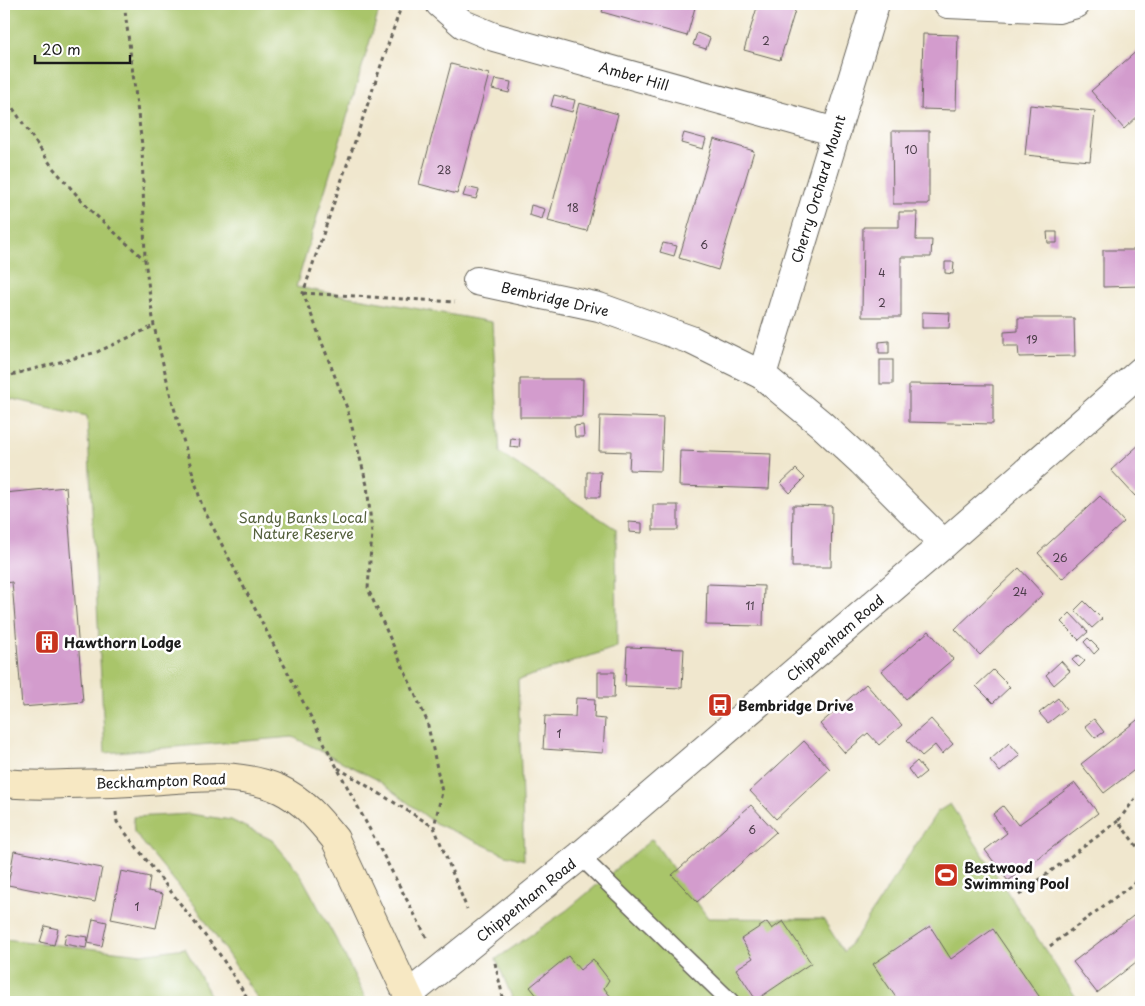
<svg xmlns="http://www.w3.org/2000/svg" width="1145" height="1006" font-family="'Playpen Sans',sans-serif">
	<rect width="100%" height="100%" fill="#fff"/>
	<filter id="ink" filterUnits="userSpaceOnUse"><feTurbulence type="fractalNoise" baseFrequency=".02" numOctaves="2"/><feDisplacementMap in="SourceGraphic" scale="10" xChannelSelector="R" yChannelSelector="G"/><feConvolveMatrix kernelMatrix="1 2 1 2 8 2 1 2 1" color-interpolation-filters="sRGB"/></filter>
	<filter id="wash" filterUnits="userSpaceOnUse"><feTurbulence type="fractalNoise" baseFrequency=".0096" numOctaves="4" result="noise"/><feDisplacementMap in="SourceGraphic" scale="20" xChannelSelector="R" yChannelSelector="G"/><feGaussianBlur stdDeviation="1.12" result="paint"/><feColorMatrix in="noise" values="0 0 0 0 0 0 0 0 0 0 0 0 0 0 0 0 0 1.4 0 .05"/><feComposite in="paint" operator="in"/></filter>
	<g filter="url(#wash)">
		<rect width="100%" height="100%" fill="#f0e7ce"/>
		<!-- green -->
		<g fill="#a9c56b" stroke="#627044">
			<polygon points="4,4 381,4 296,287 492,322 500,453 616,529 617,647 518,680 524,860 506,855 435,823 376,779 293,737 105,753 87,416 4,397"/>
			<polygon points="950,804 1079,1002 514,1002 496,959 567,910 652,839 708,918 823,919 844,952 858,934 937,812"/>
			<polygon points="190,814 231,820 272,840 299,872 343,952 367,1002 260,1002 196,907 134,832 133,817"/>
			<polygon points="4,939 142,954 185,948 214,1002 4,1002"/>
		</g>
		<g id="blocks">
			<!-- building -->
			<g fill="#d39ccd">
				<polygon points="605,4 696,4 687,36 602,12"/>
				<polygon points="758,4 797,4 780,60 744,50"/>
				<polygon points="697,33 710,38 706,49 693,45"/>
				<polygon points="923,34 958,35 956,110 921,109"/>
				<polygon points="1139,49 1141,52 1141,113 1124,129 1091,91"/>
				<polygon points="451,64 489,74 457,194 419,184"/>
				<polygon points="495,79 511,82 509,93 492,89"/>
				<polygon points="554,95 575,100 572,112 551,106"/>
				<polygon points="579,103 618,114 587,231 548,221"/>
				<polygon points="1030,105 1095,111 1090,161 1025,155"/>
				<polygon points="892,131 929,131 929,204 893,204"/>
				<polygon points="684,133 706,139 703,149 681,143"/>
				<polygon points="714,139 754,151 718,270 679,258"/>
				<polygon points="466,187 479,190 476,199 463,196"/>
				<polygon points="531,205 545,209 542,219 529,215"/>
				<polygon points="899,212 917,212 916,240 932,240 931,257 901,257 901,317 862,317 863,227 899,227"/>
				<polygon points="1047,232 1057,232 1057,243 1048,243"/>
				<polygon points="663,243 677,246 674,256 660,252"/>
				<polygon points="1103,250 1141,250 1141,286 1103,287"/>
				<polygon points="945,262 954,262 953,274 945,273"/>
				<polygon points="922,312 950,313 949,328 922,328"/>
				<polygon points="1018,318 1074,318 1075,356 1019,357 1018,346 1004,346 1004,332 1018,331"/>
				<polygon points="889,341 889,353 879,353 879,342"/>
				<rect x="880" y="360" width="13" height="24"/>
				<polygon points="520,379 583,379 582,417 520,417"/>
				<polygon points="909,384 993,385 993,424 909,422"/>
				<polygon points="600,416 663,418 661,471 629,470 630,452 599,451"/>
				<polygon points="583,425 584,437 575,437 574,426"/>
				<polygon points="511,438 520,439 519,448 510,447"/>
				<polygon points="1141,443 1141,490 1135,496 1111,470"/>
				<polygon points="680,451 771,454 769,489 679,486"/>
				<polygon points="796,469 805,478 790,493 781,483"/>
				<polygon points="587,472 601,472 600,497 587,497"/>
				<polygon points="66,487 83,702 22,707 12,582 4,583 4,514 6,514 4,493"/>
				<polygon points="1100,496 1124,522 1062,579 1038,553"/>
				<rect x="653" y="505" width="25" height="25"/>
				<polygon points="793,505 832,506 831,567 792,567"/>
				<polygon points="629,522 642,523 642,533 629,532"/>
				<polygon points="1019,568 1043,594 980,655 955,629"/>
				<polygon points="707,584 764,586 763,626 706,625"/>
				<polygon points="1084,601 1102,619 1092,628 1075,610"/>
				<polygon points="1070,613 1088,632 1079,640 1061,622"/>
				<polygon points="929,631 953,659 906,699 882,671"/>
				<polygon points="1088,638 1099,649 1094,654 1084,642"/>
				<polygon points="627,647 684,649 682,688 625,686"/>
				<polygon points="1078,655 1085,661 1079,667 1072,660"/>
				<polygon points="1061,661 1070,671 1054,685 1046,675"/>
				<polygon points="993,670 1010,687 993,703 976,686"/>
				<polygon points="598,672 615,672 614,698 598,698"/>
				<polygon points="866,684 902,725 879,745 868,733 845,753 820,724"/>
				<polygon points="576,698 595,699 594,718 605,719 603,753 543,749 545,716 575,717"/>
				<polygon points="1058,698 1066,709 1048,723 1039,713"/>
				<polygon points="1141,717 1141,765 1104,793 1081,764"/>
				<polygon points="931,719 953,744 942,754 935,745 922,756 907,740"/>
				<polygon points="1094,719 1104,732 1095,738 1085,726"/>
				<polygon points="804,741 830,769 776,819 750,791"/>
				<polygon points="1009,743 1020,755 1000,772 990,760"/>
				<polygon points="917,761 926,772 916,780 908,769"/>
				<polygon points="1075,783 1098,813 1008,881 985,850 1007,833 993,814 1003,806 1018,825"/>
				<polygon points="751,805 776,832 697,902 672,875"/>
				<polygon points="14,851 102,868 95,902 8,885"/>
				<polygon points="121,871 150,877 148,891 163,894 156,928 111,919"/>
				<polygon points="1141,910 1141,958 1097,993 1073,962"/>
				<polygon points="93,919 107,922 102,946 88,943"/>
				<polygon points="783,921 811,963 756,1000 736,969 753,958 741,939 767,922 772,929"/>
				<polygon points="45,926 58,929 54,945 40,942"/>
				<polygon points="930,926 951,959 993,929 1043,1002 899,1002 873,964"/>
				<polygon points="66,934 88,937 86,948 64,944"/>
				<polygon points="568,956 580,970 593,959 609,980 604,988 615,1002 542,1002 530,987"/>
			</g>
		</g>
	</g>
	<g filter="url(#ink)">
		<use href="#blocks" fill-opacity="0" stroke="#66635a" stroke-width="1"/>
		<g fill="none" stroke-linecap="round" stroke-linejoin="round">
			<defs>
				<polyline id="lane" points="580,856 731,1002"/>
				<g id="street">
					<polyline points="440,4 463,24 494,37 836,132"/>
					<polyline points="948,4 1058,9 1076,4"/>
					<polyline points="477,281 599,307 691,340 762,375 821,424 862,462 944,544"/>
					<polyline points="762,375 875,4"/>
					<polyline points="408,995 580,856 944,544 1141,371"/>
				</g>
				<path id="secondary" d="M4 783C25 785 46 785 68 784 95 784 121 783 148 781 190 778 239 771 279 789 304 801 318 818 335 839L411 1002"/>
			</defs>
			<!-- lane casing -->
			<use href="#lane" stroke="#66635a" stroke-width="19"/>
			<!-- street casing -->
			<use href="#street" stroke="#66635a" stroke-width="30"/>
			<!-- secondary casing -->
			<use href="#secondary" stroke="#66635a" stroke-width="30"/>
			<!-- path -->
			<g stroke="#66635a" stroke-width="3" stroke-dasharray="4 4" stroke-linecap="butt">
				<polyline points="126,4 125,11 142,145 145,260 154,326 171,397 202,506 331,756 428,940"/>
				<polyline points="402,4 303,293 347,408 367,485 372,533 368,589 427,721 442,792 434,827"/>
				<polyline points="4,95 53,168 90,210 144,259"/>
				<polyline points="303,293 455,302"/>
				<polyline points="4,377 97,352 154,326"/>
				<polyline points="338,768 434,827 467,909"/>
				<polyline points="1141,793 1138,795 1118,821 1141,852"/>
				<polyline points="116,812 117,822 220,955 250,1002"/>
				<polyline points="1019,895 1118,821"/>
				<polyline points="1050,946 1141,878"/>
				<polyline points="495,963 504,1002"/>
			</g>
			<!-- lane -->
			<use href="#lane" stroke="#fff" stroke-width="16"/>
			<!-- street -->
			<use href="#street" stroke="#fff" stroke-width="28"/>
			<!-- secondary -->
			<use href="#secondary" stroke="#f7e8c3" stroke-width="28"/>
		</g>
	</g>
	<!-- icons -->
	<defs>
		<symbol id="building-square" viewBox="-11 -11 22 22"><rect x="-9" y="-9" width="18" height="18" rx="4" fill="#c8321e" stroke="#fff"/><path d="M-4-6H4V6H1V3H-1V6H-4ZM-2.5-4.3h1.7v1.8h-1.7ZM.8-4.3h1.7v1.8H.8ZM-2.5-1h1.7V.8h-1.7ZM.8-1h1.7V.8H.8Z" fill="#fff"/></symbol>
		<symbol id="bus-square" viewBox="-11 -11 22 22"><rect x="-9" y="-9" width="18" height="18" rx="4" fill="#c8321e" stroke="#fff"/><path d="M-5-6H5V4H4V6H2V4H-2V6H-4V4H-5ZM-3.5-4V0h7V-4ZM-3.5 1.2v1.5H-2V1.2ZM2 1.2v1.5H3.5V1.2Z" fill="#fff"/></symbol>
		<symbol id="stadium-square" viewBox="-11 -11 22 22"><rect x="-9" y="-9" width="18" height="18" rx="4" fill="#c8321e" stroke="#fff"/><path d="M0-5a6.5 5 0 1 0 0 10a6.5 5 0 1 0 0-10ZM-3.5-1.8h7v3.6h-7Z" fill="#fff"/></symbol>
	</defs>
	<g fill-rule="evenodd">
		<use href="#building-square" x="33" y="628" width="28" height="28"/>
		<use href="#bus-square" x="706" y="691" width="28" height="28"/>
		<use href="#stadium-square" x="932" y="861" width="28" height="28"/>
	</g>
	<g text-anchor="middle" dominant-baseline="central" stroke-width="5" stroke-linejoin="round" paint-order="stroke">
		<!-- number labels -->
		<g font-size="11" fill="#4a3c48">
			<text x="766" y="40">2</text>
			<text x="911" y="149">10</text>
			<text x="444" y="169">28</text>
			<text x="573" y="207">18</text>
			<text x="704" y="244">6</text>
			<text x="882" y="272">4</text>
			<text x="882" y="302">2</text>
			<text x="1032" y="339">19</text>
			<text x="1060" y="557">26</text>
			<text x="1020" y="591">24</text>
			<text x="750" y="605">11</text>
			<text x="559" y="733">1</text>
			<text x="752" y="829">6</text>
			<text x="137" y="906">1</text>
		</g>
		<!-- street labels -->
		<g font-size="14" fill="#1c1c1c" stroke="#fff">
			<text transform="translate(634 76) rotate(16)">Amber Hill</text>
			<text transform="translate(818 189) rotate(-73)">Cherry Orchard Mount</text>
			<text transform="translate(555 299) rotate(13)">Bembridge Drive</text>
			<text transform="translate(835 638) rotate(-41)">Chippenham Road</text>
			<text transform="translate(161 781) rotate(-2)">Beckhampton Road</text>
			<text transform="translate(526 900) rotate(-39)">Chippenham Road</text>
		</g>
		<!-- park labels -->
		<g font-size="14" fill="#54603c" stroke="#fff">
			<text x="303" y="517">Sandy Banks Local<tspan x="303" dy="16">Nature Reserve</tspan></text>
		</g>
		<!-- poi labels -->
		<g font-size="14" font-weight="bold" fill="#1c1c1c" stroke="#fff" text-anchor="start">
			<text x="64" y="642">Hawthorn Lodge</text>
			<text x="738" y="705">Bembridge Drive</text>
			<text x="964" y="867">Bestwood<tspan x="964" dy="16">Swimming Pool</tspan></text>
		</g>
	</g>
	<!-- margin -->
	<rect width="1145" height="1006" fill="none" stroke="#fff" stroke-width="20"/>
	<!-- scale -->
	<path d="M35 55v8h95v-8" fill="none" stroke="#1c1c1c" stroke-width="2.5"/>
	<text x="42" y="55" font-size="15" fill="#1c1c1c" stroke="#ffffff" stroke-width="4" paint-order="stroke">20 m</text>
</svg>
